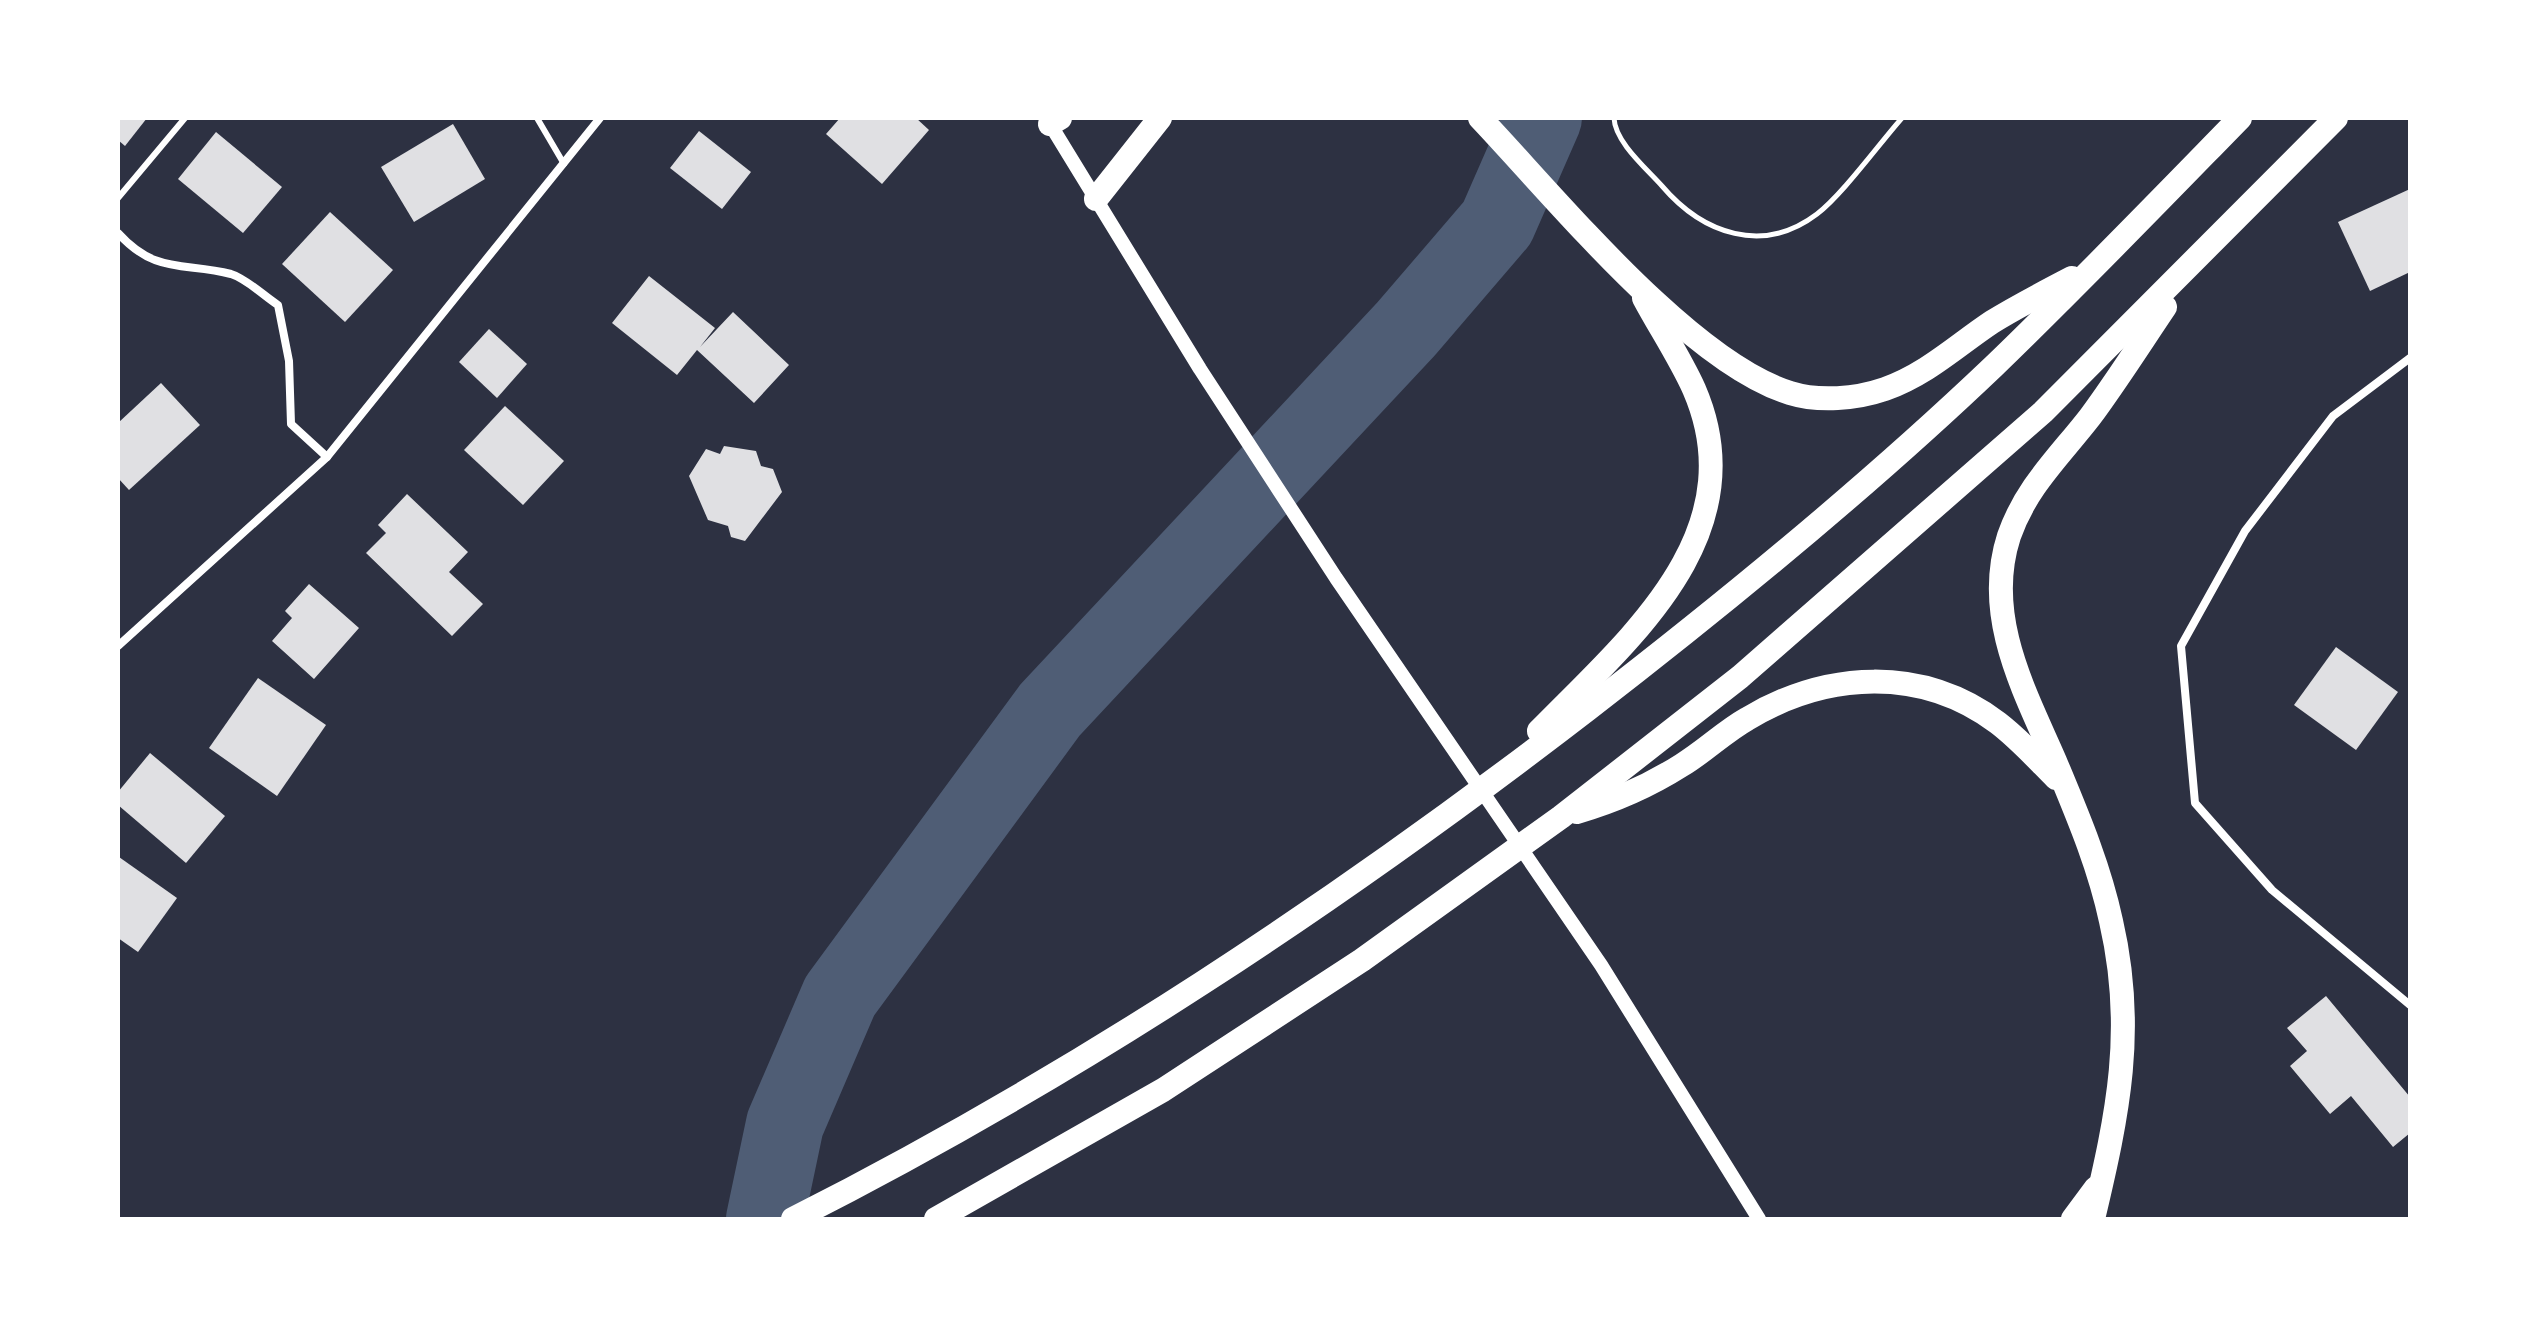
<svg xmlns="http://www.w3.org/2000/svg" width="2528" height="1337" font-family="'Public Sans',sans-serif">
	<rect width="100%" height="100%" fill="#2d3142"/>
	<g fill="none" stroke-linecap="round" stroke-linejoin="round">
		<!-- river -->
		<polyline stroke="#4f5d75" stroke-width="78" points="765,1219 785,1124 840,996 1050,710 1406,329 1497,223 1543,118"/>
	</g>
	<!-- building -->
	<g fill="#e0e0e3">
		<polygon points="118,118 147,118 125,146 118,140"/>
		<polygon points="840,118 916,118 929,130 882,184 826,134"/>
		<polygon points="453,124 485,179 414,222 381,167"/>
		<polygon points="699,131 751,172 722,209 670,168"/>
		<polygon points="216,132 282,187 243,233 178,179"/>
		<polygon points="2410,189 2410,272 2370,291 2338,222"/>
		<polygon points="330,212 393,270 345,322 282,264"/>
		<polygon points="649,276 715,328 700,347 733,312 789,365 754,403 697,350 677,375 612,323"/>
		<polygon points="489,329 527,364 497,398 459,362"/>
		<polygon points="161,383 200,425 129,490 118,478 118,423"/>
		<polygon points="505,406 564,461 523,505 464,450"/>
		<polygon points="724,446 756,451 761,466 773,469 782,492 745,541 731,537 728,526 708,520 689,476 706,449 720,454"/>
		<polygon points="407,494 468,552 449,572 483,604 452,636 366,553 386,533 378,525"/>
		<polygon points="309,584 359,628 314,679 272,641 292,618 285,611"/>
		<polygon points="2336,647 2398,692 2356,750 2294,705"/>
		<polygon points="258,678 326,725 277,796 209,748"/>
		<polygon points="150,753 225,816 186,863 118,805 118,792"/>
		<polygon points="119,857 177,898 138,952 118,938"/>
		<polygon points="2326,996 2410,1097 2410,1133 2393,1147 2351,1096 2330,1114 2290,1066 2307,1051 2287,1028"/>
	</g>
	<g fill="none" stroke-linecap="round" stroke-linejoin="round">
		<!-- path -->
		<path stroke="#fff" stroke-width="5" d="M1614 118C1615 142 1646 168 1662 186 1703 234 1763 255 1817 214 1842 195 1879 144 1902 118"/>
		<!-- service -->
		<g stroke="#fff" stroke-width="6">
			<polyline points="537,118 564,164"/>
			<polyline points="118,198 185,118"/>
		</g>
		<!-- minor -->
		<g stroke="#fff" stroke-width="8">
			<path d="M118 233C156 275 184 262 231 274 247 279 264 296 278 305L289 361 291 424 327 457"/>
			<polyline points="2410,358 2333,416 2245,531 2181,646 2195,803 2272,890 2410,1005"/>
			<polyline points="118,646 327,457 600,118"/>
		</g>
		<!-- tertiary -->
		<polyline stroke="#fff" stroke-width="14" points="1050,124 1200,369 1336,578 1601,965 1759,1219"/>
		<!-- motorway -->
		<g stroke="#fff" stroke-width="24">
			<path d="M1480 118C1555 197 1689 362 1790 393 1819 402 1856 399 1885 389 1927 374 1956 346 1992 322 2018 306 2045 292 2072 278"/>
			<polyline points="1050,124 1060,118"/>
			<polyline points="1096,199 1160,118"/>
			<path d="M1539 731C1629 639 1757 534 1694 389 1680 358 1660 328 1644 298"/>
			<path d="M1577 812C1615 801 1649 786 1682 765 1705 751 1724 732 1747 719 1827 671 1922 666 1998 723 2019 739 2037 759 2056 778"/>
			<path d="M793 1219C1077 1075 1336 903 1588 709 1728 601 1866 488 1994 366 2078 285 2159 201 2240 118"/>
			<polyline points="936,1219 1163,1090 1362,960 1561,817 1740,677 2043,412 2336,118"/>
			<polyline points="2073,1219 2096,1188"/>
			<path d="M2093 1219C2118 1114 2136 1029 2111 921 2099 865 2077 814 2055 761 2024 690 1983 616 2009 536 2026 487 2059 457 2090 417 2116 382 2140 344 2165 307"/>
		</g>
	</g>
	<!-- border -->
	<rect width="2528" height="1337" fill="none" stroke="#ffffff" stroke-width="240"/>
</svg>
